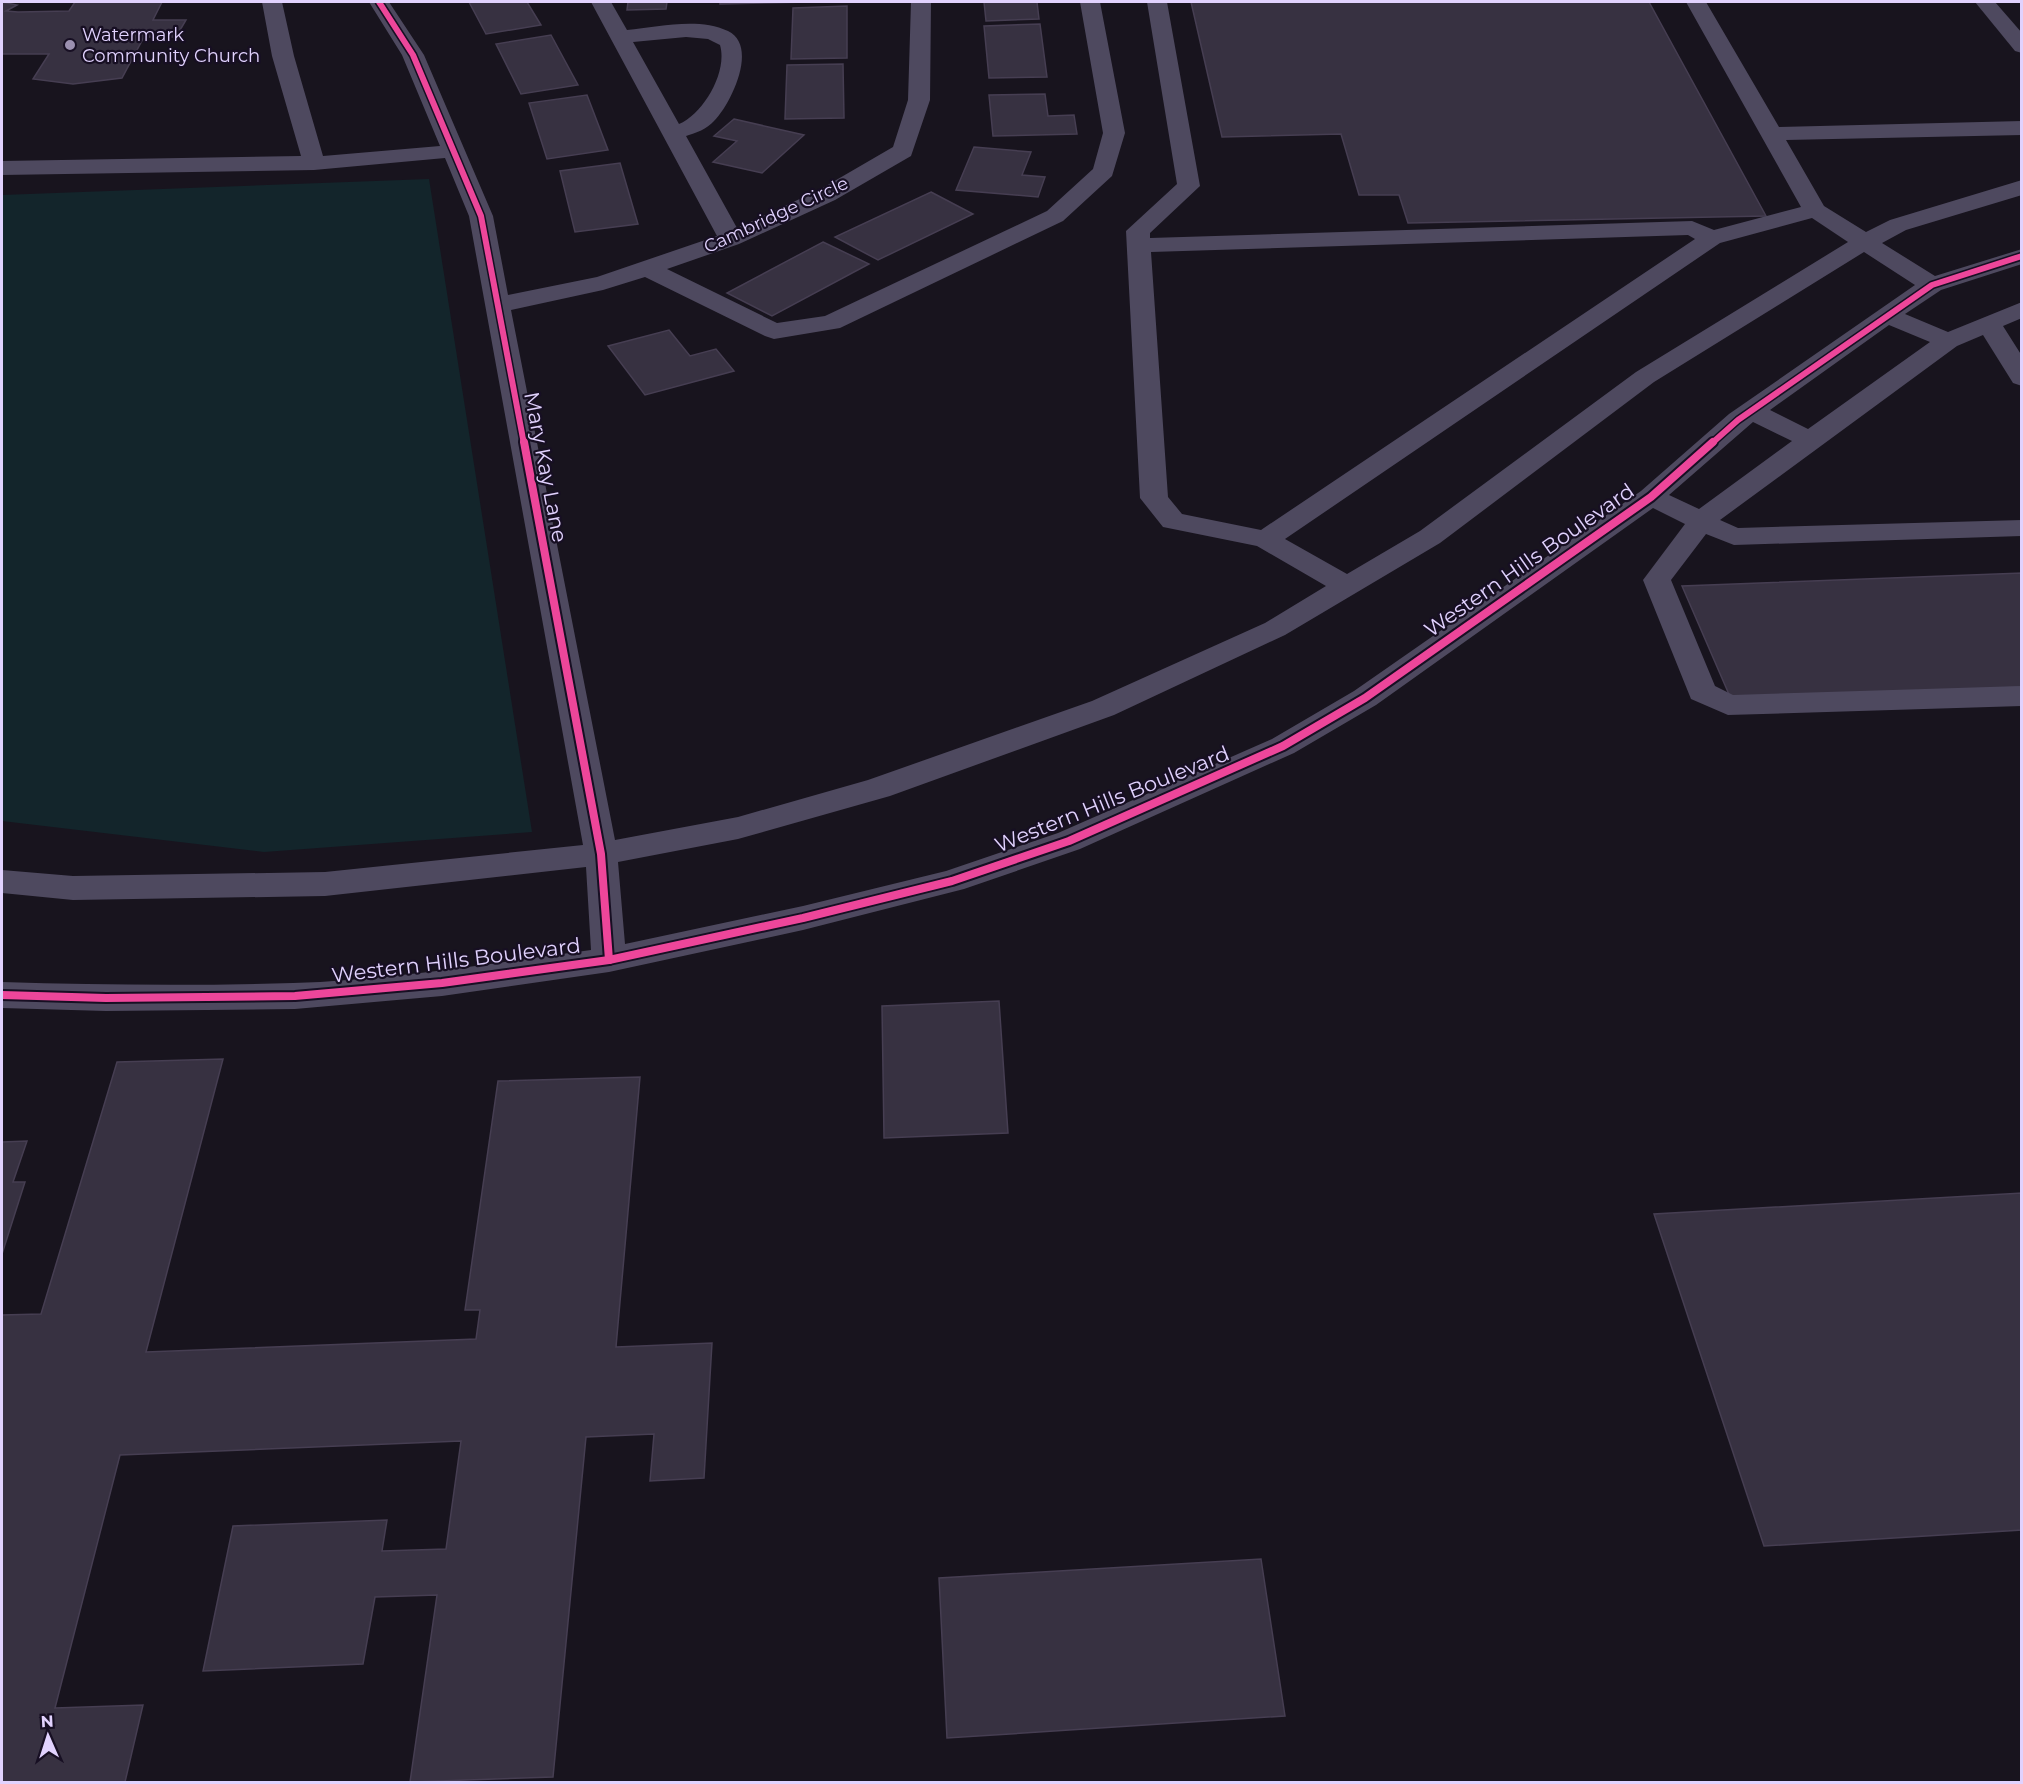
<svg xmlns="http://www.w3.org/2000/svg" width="2023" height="1784" font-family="Montserrat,sans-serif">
	<rect width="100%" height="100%" fill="#18141e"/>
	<!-- green -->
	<polygon fill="#13252b" points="429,179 532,832 264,852 2,821 2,195"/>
	<!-- building -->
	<g fill="#373141" stroke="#463e52" stroke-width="1.5">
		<polygon points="2,2 17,5 6,11 18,12 69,11 75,2 162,2 153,20 186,20 176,37 144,37 122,78 73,84 33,79 49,54 2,54"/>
		<polygon points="469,2 527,2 541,25 486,34"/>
		<polygon points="628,2 667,2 666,9 627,10"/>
		<polygon points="720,2 810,2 720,4"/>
		<polygon points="984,2 1037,2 1039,19 986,21"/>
		<polygon points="1191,2 1649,2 1766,216 1408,223 1399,195 1359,195 1341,134 1222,137"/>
		<polygon points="847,6 847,58 791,59 793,8"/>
		<polygon points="1040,24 1047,77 989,78 984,26"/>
		<polygon points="551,35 578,85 521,94 496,44"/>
		<polygon points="843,64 844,118 785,119 787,65"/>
		<polygon points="1045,94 1048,116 1074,115 1077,134 993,136 989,95"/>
		<polygon points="587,95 608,150 547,159 529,103"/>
		<polygon points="734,119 804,135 762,173 713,162 737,141 714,136"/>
		<polygon points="974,147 1031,152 1022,175 1045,177 1038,197 956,190"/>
		<polygon points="620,163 638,224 575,232 560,171"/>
		<polygon points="931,192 973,214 878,260 835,237"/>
		<polygon points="823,242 869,264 772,316 727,293"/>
		<polygon points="669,330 690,356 716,349 734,371 645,395 608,346"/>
		<polygon points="2022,573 2022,687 1731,699 1682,586"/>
		<polygon points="999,1001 1008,1133 884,1138 882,1006"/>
		<polygon points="223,1059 146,1352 476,1339 480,1310 465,1310 498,1081 640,1077 616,1347 712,1343 704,1478 650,1481 654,1434 586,1437 553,1777 410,1782 437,1595 375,1597 363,1664 203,1671 233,1526 387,1520 382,1551 446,1549 461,1441 120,1455 55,1708 143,1705 125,1782 2,1782 2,1315 41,1314 117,1062"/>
		<polygon points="27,1141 13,1182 25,1182 2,1254 2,1142"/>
		<polygon points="2022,1193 2022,1530 1764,1546 1654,1214"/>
		<polygon points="1261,1559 1285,1716 947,1738 939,1578"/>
	</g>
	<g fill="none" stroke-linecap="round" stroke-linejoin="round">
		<!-- minor -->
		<g fill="#4e495f" fill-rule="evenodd">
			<path d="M262 2H282L294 56 323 156 440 146 402 55 369 2H389L424 55 493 216 508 295 597 277 717 236 591 2H611L627 30C658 27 698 17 728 31 759 46 731 104 714 121 707 129 696 133 686 136L737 228 819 190 893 147 908 100 911 2H931L930 100 911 156 835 200 739 244 667 269 777 323 825 316 1047 211 1093 169 1103 133 1080 2H1100L1125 133 1112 176 1063 221 840 328 774 339 765 336 645 277 603 290 511 310 615 840 738 817 868 780 1092 701 1265 623 1326 586 1257 546 1163 527 1140 498 1126 231 1177 184 1147 2H1167L1200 186 1150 233V238L1692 221 1714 230 1801 207 1686 2H1706L1779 127 2022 121V135L1786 140 1824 206 1866 232 1890 220 2022 180V195L1906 230 1882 243 1935 276 2022 249V264L1941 290 1905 314 1948 332 2022 302V318L2003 326 2022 356V386L2013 383 1983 335 1957 346 1720 520 1738 528 2022 520V536L1734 545 1706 534 1671 580 1715 686 1733 695 2022 686V706L1728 715 1691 699 1643 580 1685 524 1653 508 1376 705 1294 753 1080 849 964 889 803 930 609 972 442 996 295 1009 106 1011 2 1008V982C99 985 196 986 293 983 393 980 493 963 591 950L586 867 325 896 73 900 2 893V870L73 876 325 872 583 845 469 216 445 158 314 170 2 175V161L301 156 272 56ZM686 37 708 39 720 45C728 72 703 114 679 124L633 42ZM1812 218 1848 242 1636 372 1420 531 1347 574 1285 539 1720 243ZM1688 235 1695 239 1261 530 1182 514 1168 497 1151 252ZM1864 252 1915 285 1729 414 1641 491 1354 691 1272 739 1058 833 946 871 803 906 625 944 618 862 738 839 890 796 1114 715 1285 635 1440 543 1654 382ZM1889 325 1930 342 1808 429 1770 410ZM1753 422 1792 441 1699 509 1669 495Z"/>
			<polygon points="1975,2 1995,2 2022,33 2022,53 2015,51"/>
		</g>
		<defs>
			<g id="cycleway-far1">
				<polyline points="379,2 413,55 481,216 524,444"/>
				<polyline points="1711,444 1738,420 1932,285 2022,256"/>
			</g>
			<g id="cycleway">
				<polyline points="524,442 601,854 609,960"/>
				<polyline points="2,995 106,998 295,996 442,983 609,960 803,918 952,881 1069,841 1283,746 1365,698 1651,497 1713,442"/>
			</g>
		</defs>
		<!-- cycleway-far1 casing -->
		<use href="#cycleway-far1" stroke="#170f23" stroke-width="9"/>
		<!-- cycleway casing -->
		<use href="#cycleway" stroke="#170f23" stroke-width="12"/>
		<!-- cycleway-far1 -->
		<use href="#cycleway-far1" stroke="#ed469a" stroke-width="6"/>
		<!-- cycleway -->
		<use href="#cycleway" stroke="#ed469a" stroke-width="8"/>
	</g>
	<!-- markers -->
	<circle fill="#9b90b0" stroke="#170f23" stroke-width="2" cx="70" cy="45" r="6"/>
	<g text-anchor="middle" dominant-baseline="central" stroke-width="4.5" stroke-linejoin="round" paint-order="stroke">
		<!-- far-poi labels -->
		<g font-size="18" fill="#e1d2fe" stroke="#170f23" text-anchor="start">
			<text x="82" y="35">Watermark<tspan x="82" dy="21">Community Church</tspan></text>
		</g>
		<!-- far-street labels -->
		<g font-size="18" fill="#e1d2fe" stroke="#170f23">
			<text transform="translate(776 215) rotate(-25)">Cambridge Circle</text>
		</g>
		<!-- street labels -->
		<g font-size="21" fill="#e1d2fe" stroke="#170f23">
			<text transform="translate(546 467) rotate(79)">Mary Kay Lane</text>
			<text transform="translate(1529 560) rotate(-35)">Western Hills Boulevard</text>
			<text transform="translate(1112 799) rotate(-22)">Western Hills Boulevard</text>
			<text transform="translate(456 960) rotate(-7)">Western Hills Boulevard</text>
		</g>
	</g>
	<!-- border -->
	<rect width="2023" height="1784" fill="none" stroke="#e1d2fe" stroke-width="6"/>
	<!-- north arrow -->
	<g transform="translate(48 1736) rotate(357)" stroke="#170f23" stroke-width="4.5" paint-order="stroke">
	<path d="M0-4.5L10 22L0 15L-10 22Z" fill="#e1d2fe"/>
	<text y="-9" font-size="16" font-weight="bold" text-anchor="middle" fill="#e1d2fe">N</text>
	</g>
</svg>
